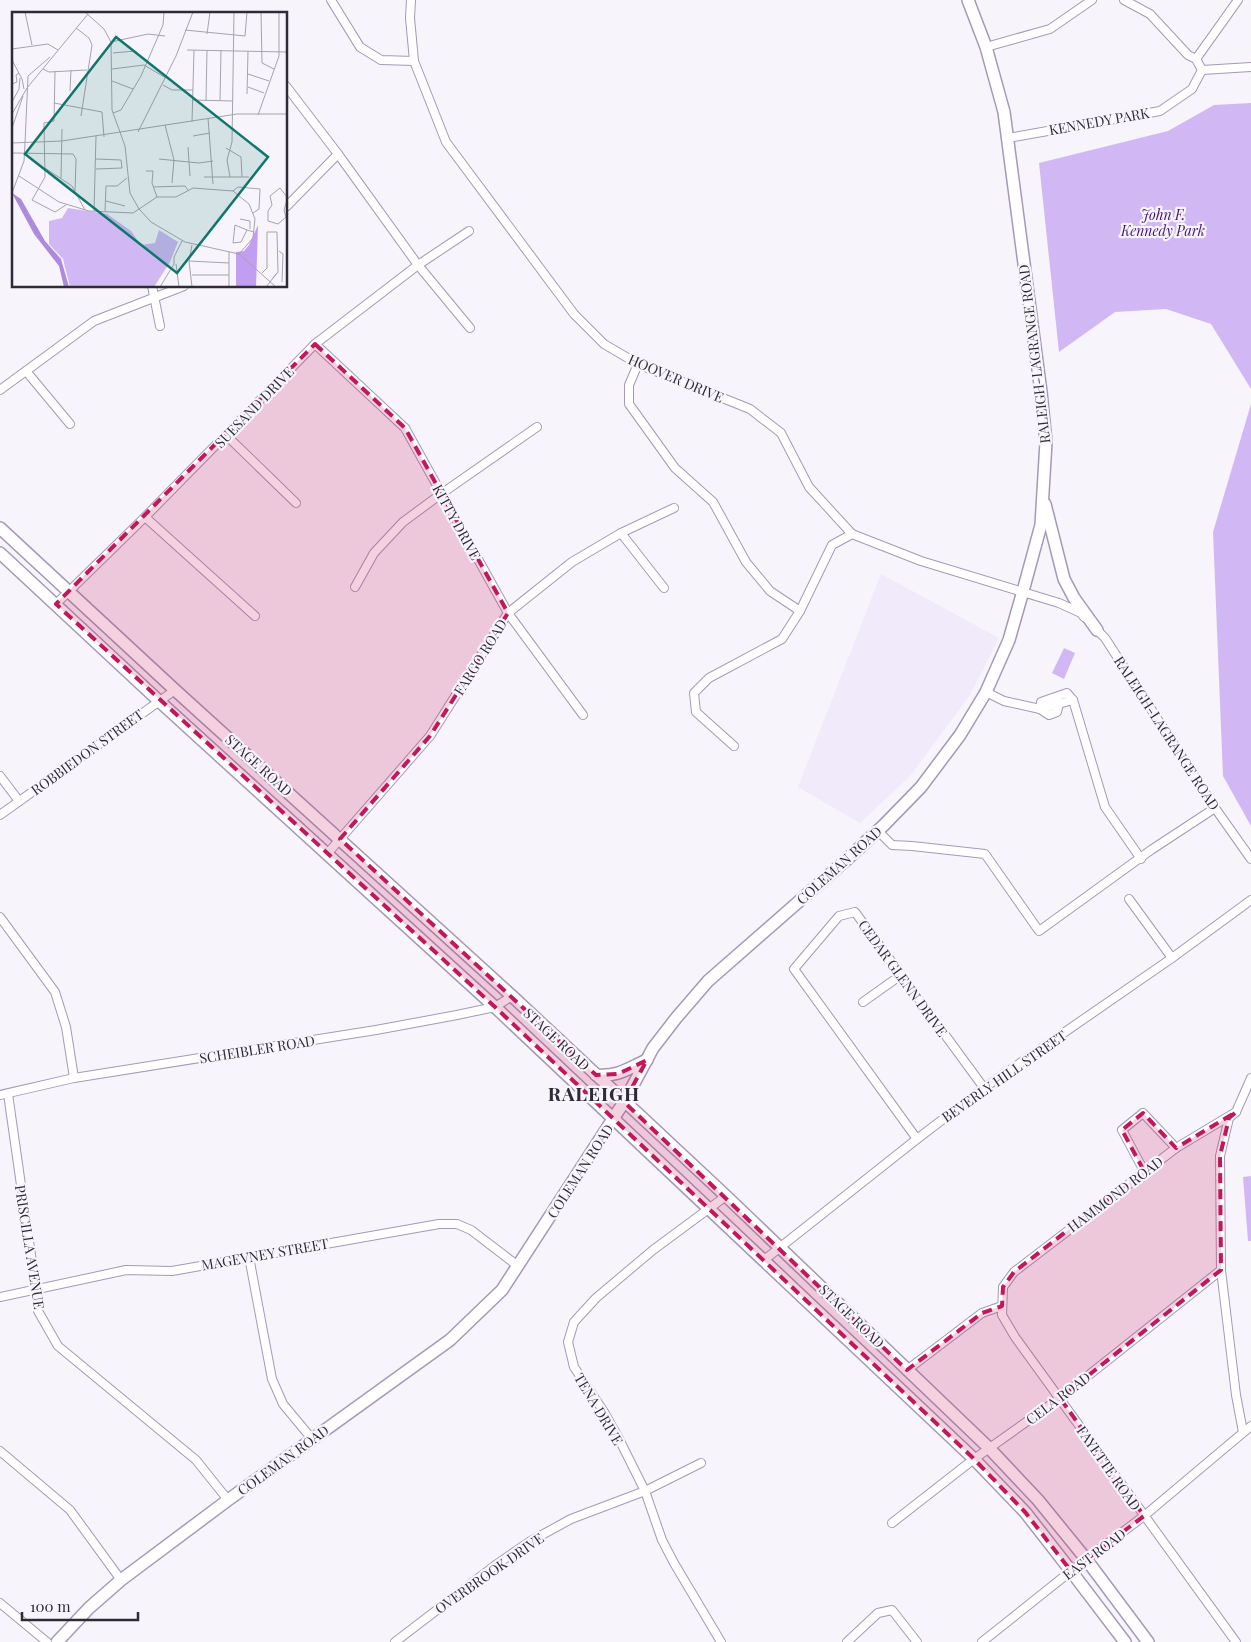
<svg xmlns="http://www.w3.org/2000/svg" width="1251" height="1642" font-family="'Playfair Display',serif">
	<rect width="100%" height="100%" fill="#f7f4fb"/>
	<!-- built -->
	<polygon fill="#f0eafa" points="881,574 999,638 970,695 910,776 860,823 798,787"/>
	<!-- green -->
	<g fill="#d1b8f5">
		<polygon points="1251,103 1251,389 1211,324 1166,309 1115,312 1059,352 1039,163 1168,131 1214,105"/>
		<polygon points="1251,404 1251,826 1223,776 1213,532"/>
		<polygon points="1064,648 1075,653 1064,679 1052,673"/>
		<polygon points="1251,1176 1251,1241 1248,1241 1243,1177"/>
	</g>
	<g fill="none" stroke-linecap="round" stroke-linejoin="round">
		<defs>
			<g id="street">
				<polyline points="331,0 360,47 381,60 414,61"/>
				<polyline points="411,0 410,18 414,61 446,142 574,314 604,344 638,364 750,409 781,433 809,487 852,534 921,561 1059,603 1081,613 1084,617"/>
				<polyline points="1124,0 1150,14 1188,55 1196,59 1202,70"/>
				<polyline points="986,47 1050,29 1092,0"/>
				<polyline points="1196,59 1238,0"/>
				<polyline points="1202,70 1251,67"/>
				<polyline points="286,86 338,154 418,265 470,328"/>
				<polyline points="1008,138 1160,111 1192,89 1202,70"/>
				<polyline points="286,207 338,154"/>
				<polyline points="152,286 160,326"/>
				<polyline points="315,344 405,428 508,613 583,715"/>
				<polyline points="638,364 629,385 629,404 675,468 713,502 746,562 770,591 800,611"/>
				<polyline points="26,371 70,424"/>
				<polyline points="0,390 94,321 184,286"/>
				<polyline points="226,435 296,503"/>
				<polyline points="145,517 255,616"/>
				<polyline points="621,533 664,588"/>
				<polyline points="355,587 374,553 403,522 441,494 537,427"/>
				<polyline points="56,604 145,517 315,344 418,265 469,231"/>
				<polyline points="1094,627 1105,638 1215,808 1251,859"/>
				<polyline points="986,692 1004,701 1040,709 1073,700"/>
				<polyline points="1040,709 1041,702 1067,693 1073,700 1105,807 1141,859"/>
				<polyline points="1040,709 1049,715 1057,712 1059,703"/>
				<polyline points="734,746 696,712 694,693 709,678 782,639 800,611 832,545 852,534"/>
				<polyline points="0,776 19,801"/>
				<polyline points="0,815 175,690"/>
				<polyline points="878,831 892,845 912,846 985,854 1039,931 1151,850 1215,808"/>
				<polyline points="327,854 430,736 508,613 572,562 621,533 674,508"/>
				<polyline points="1129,899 1172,958"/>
				<polyline points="0,917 55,992 66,1027 74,1078"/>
				<polyline points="863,1002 901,975"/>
				<polyline points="8,1094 36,1290 38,1311 58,1346 196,1460 228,1500"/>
				<polyline points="0,1095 74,1078 376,1030 457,1015 495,1007 512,996"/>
				<polyline points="917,1139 794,969 839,916 855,912 984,1088"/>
				<polyline points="1144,1171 1122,1130 1143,1113 1176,1148"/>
				<polyline points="249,1257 272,1379 283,1404 312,1439"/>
				<polyline points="764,1260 917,1139 984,1088 1172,958 1251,900"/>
				<polyline points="0,1297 126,1270 172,1271 439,1224 457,1224 471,1230 518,1266"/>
				<polyline points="907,1370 982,1313 1002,1306"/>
				<polyline points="1243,1432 1236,1395 1221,1270 1220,1156 1229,1118 1236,1112 1251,1078"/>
				<polyline points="0,1451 70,1510 121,1580"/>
				<polyline points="892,1523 974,1459 1060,1398 1221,1270"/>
				<polyline points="0,1603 47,1642"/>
				<polyline points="395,1642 497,1564 529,1542 571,1519 645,1491 701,1463"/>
				<polyline points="721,1642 674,1563 662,1540 645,1491 619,1439 604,1412 574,1367 568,1342 574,1322 596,1298 653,1250 726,1196"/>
				<polyline points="847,1642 878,1613 892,1610 917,1642"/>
				<polyline points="982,1642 1071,1571 1144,1516 1251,1426"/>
				<polyline points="1236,1642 1015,1337 1002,1315 1003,1287 1014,1272 1176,1148 1236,1112"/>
			</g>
			<g id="secondary">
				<polyline points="1045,504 1064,579 1074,598 1097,630"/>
				<polyline points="0,528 175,690 512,996 726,1196 989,1448 1038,1500 1086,1559 1148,1642"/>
				<polyline points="0,553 159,701 495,1007 972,1457 1025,1512 1071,1571 1125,1642"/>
				<path d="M596 1075C618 1077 627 1069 647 1060"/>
				<polyline points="57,1642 89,1608 121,1580 228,1500 450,1340 502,1290 624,1102 653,1048 677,1017 708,981 845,861 884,825 921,787 960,735 986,692 1009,640 1023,591 1041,525 1046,442 1041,392 1004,112 986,47 968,0"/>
			</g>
		</defs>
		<!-- street casing -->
		<use href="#street" stroke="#a599b8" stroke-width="10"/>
		<!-- secondary casing -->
		<use href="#secondary" stroke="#a599b8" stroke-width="14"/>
		<!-- street -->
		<use href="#street" stroke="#fff" stroke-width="8"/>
		<!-- secondary -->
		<use href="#secondary" stroke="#fff" stroke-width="11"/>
	</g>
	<!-- marked area -->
	<path fill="#c2185b" fill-opacity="0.2" stroke="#c2185b" stroke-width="4" stroke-dasharray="10 6" stroke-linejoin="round" d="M315 344 405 428 508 613 430 736 340 839 596 1075 618 1074 647 1060 624 1102 907 1370 982 1313 1002 1306 1003 1287 1014 1272 1144 1171 1122 1130 1143 1113 1176 1148 1236 1112 1229 1118 1220 1156 1221 1270 1060 1398 1144 1516 1071 1571 1025 1512 972 1457 495 1007 56 604Z"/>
	<g text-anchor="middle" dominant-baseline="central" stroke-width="4.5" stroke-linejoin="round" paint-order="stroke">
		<!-- street labels -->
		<g font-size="14" fill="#2f2a37" stroke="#f7f4fb">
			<text transform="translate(1099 121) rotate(-10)">KENNEDY PARK</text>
			<text transform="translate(1034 354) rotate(-97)">RALEIGH-LAGRANGE ROAD</text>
			<text transform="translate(676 378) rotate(23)">HOOVER DRIVE</text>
			<text transform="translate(254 407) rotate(-46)">SUESAND DRIVE</text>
			<text transform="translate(457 522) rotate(61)">KITTY DRIVE</text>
			<text transform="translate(480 657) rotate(-58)">FARGO ROAD</text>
			<text transform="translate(1167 733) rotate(57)">RALEIGH-LAGRANGE ROAD</text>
			<text transform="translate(87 752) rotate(-36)">ROBBIEDON STREET</text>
			<text transform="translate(259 765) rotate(42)">STAGE ROAD</text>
			<text transform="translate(839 865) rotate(-42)">COLEMAN ROAD</text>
			<text transform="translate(903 978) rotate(54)">CEDAR GLENN DRIVE</text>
			<text transform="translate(557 1039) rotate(43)">STAGE ROAD</text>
			<text transform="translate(257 1049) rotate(-9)">SCHEIBLER ROAD</text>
			<text transform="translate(1004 1076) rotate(-35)">BEVERLY HILL STREET</text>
			<text transform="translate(580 1171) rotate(-57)">COLEMAN ROAD</text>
			<text transform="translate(1115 1194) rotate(-37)">HAMMOND ROAD</text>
			<text transform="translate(30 1247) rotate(81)">PRISCILLA AVENUE</text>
			<text transform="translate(265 1254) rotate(-10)">MAGEVNEY STREET</text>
			<text transform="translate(852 1316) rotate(44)">STAGE ROAD</text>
			<text transform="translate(1058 1398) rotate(-37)">CELA ROAD</text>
			<text transform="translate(599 1409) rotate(59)">TENA DRIVE</text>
			<text transform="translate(283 1460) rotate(-36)">COLEMAN ROAD</text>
			<text transform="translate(1109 1468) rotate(55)">FAYETTE ROAD</text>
			<text transform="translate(1094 1554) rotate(-37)">EAST ROAD</text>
			<text transform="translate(489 1573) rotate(-35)">OVERBROOK DRIVE</text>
		</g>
		<!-- park labels -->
		<g font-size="14" font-style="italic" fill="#471373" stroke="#f7f4fb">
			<text x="1163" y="214">John F.<tspan x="1163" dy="16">Kennedy Park</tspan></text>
		</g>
		<!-- district labels -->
		<g font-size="19" font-weight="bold" letter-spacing="1" fill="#2f2a37" stroke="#f7f4fb">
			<text x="594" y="1093">RALEIGH</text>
		</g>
	</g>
	<!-- overview -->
	<g transform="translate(12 12)">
		<rect width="275" height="275" fill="#f7f4fb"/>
		<path d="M56 196 95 202 119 219 129 233 143 231 147 218 166 230 158 250 142 275H58L51 247 37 232V209L50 206Z" fill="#d1b8f5"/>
		<path d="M246 213 244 275H224V240L232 239 237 233Z" fill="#c19ef1"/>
		<path d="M0 181 9 187 33 229 49 247 57 275H52L47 254 22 222Z" fill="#ad8adb"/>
		<path fill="none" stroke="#a7a3ad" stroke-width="1" d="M13 0 20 33M73 0 92 17 99 30 100 98 113 134 118 181 127 197 139 210 173 230 227 242 264 275M249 0 250 51 262 57M64 16 77 26 80 33 69 104M173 18 233 24 235 0M195 22 198 0M99 30 136 22 153 24M0 37 36 32 46 38M175 38 274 40M101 41 123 39M0 48 10 67 12 77M31 57 37 60 75 58M100 57 132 53 154 66M43 59 42 109 32 111 33 165 20 188 43 200 54 193M236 62 257 69M100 69 121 77M0 72 5 70 4 63 7 61M151 73 160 78H181M236 75 252 81M58 79 59 58M235 82 236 39M180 88 221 89M194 89 195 38M208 89 209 38M0 90 7 77 8 66M42 91 90 100 92 125M101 101 109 98 129 64 151 13 152 0M0 102 15 76 76 2M246 103 267 44V0M196 106 201 172M180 110 182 38M153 113 162 148 160 171M0 116 11 84M126 120 164 44 181 0M181 124 198 121M0 131 50 129 225 102H275M13 131 16 64 38 45M176 135 178 164M214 136 229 145 230 165M0 141 61 142 64 147 63 179M147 147 187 151 201 149M33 156 60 174 73 198M84 157 110 156 109 148 84 147M134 159H141L140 171 145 185M7 164 47 190 77 199 121 201 145 185H164L181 176 221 179 237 192 243 207 241 226 227 242M192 165H237M218 165 215 148 220 130 222 0M49 166 50 117M141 175 173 174 176 178M221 179 226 175 248 177 247 197 241 201M0 181 12 149 13 131M275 185 268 176 258 184 260 193 256 199V209L266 212 274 205 272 198 275 188M94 189 113 194M82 199 84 124M93 199 94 174H105L115 166M228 207 238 209V217M235 218 223 213 221 231 229 230 235 218 242 220M180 233 177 249 180 275M267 239 271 242 270 270M177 249 217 251M162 252V245L170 229M164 252 167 275M250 261 255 256V220H265M180 263H217M260 267 266 260 265 220M148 275 162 252M217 275V240M254 275 265 261"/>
		<path fill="#0f766e" fill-opacity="0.15" stroke="#0f766e" stroke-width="2.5" d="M104 25 256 145 165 261 13 142Z"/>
		<rect width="275" height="275" fill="none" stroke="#2f2a37" stroke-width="2.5"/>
	</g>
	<!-- scale -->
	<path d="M22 1612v8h116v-8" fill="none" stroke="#2f2a37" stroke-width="2.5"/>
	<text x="30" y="1612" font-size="15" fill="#2f2a37" stroke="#f7f4fb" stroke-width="4" paint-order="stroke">100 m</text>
</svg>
